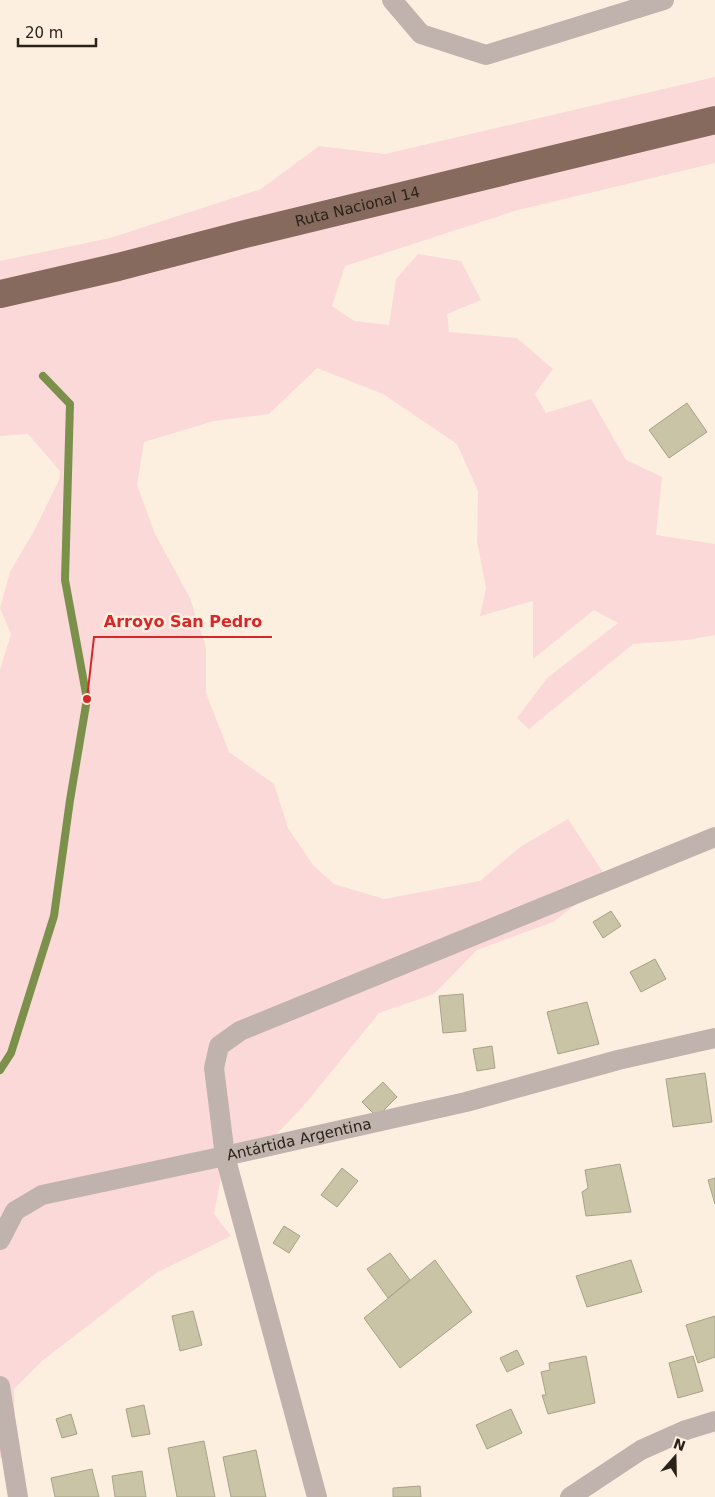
<svg xmlns="http://www.w3.org/2000/svg" width="715" height="1497" font-family="'DejaVu Sans',sans-serif">
  <rect width="100%" height="100%" fill="#fdefe0"/>
  <polygon fill="#fad9d8" points="715,77 715,163 518,210 345,266 332,306 354,321 389,325 396,279 418,254 461,261 481,300 447,314 449,332 517,338 553,369 535,394 546,413 591,399 626,460 662,477 656,535 715,544 715,635 687,640 633,644 529,729 517,718 547,678 618,623 594,610 533,659 533,601 480,616 486,588 477,541 478,491 457,444 383,394 317,368 269,414 214,421 144,442 137,485 155,534 190,598 206,647 206,693 229,752 274,784 288,828 313,865 334,884 384,899 480,881 520,847 568,819 608,880 553,922 477,950 434,994 379,1013 306,1103 273,1138 225,1156 214,1214 231,1236 156,1273 42,1361 14,1389 15,1427 0,1459 0,670 11,634 0,608 10,572 34,531 59,480 60,471 28,434 0,436 0,261 110,238 261,189 319,146 385,154"/>
  <g fill="none" stroke-linecap="round" stroke-linejoin="round">
    <polyline stroke="#7b904b" stroke-width="8" points="0,1070 11,1053 54,916 70,800 87,699 65,580 70,404 43,376"/>
  </g>
  <g fill="#cac4a6" stroke="#a8a285">
    <polygon points="687,403 707,432 669,458 649,430"/>
    <polygon points="611,911 621,926 603,938 593,922"/>
    <polygon points="655,959 666,979 641,992 630,972"/>
    <polygon points="463,994 466,1031 443,1033 439,996"/>
    <polygon points="587,1002 599,1044 558,1054 547,1012"/>
    <polygon points="492,1046 495,1068 477,1071 473,1049"/>
    <polygon points="705,1073 712,1122 673,1127 666,1079"/>
    <polygon points="383,1082 397,1097 377,1117 362,1102"/>
    <polygon points="620,1164 631,1212 586,1216 582,1192 588,1188 585,1170"/>
    <polygon points="342,1168 358,1181 337,1207 321,1195"/>
    <polygon points="715,1178 715,1204 708,1180"/>
    <polygon points="284,1226 300,1236 289,1253 273,1243"/>
    <polygon points="390,1253 410,1280 388,1298 367,1269"/>
    <polygon points="435,1260 472,1312 400,1368 364,1318"/>
    <polygon points="631,1260 642,1292 587,1307 576,1276"/>
    <polygon points="193,1311 202,1345 180,1351 172,1316"/>
    <polygon points="715,1316 715,1357 698,1363 686,1325"/>
    <polygon points="517,1350 524,1364 507,1372 500,1358"/>
    <polygon points="586,1356 595,1403 548,1414 542,1395 546,1395 541,1372 550,1370 549,1363"/>
    <polygon points="693,1356 703,1391 678,1398 669,1363"/>
    <polygon points="144,1405 150,1434 132,1437 126,1409"/>
    <polygon points="511,1409 522,1433 487,1449 476,1425"/>
    <polygon points="71,1414 77,1434 62,1438 56,1419"/>
    <polygon points="204,1441 215,1497 177,1497 168,1448"/>
    <polygon points="256,1450 266,1497 231,1497 223,1457"/>
    <polygon points="92,1469 99,1497 55,1497 51,1478"/>
    <polygon points="142,1471 146,1497 115,1497 112,1476"/>
    <polygon points="420,1486 421,1497 393,1497 393,1488"/>
  </g>
  <g fill="none" stroke-linecap="round" stroke-linejoin="round">
    <g stroke="#c0b2ac" stroke-width="20">
      <polyline points="392,0 421,34 486,55 664,0"/>
      <polyline points="0,1240 15,1211 42,1195 225,1156 214,1068 219,1046 240,1031 715,837"/>
      <polyline points="0,1386 18,1497"/>
      <path id="s1" d="M 317,1497 L 225,1156 L 466,1102 L 618,1060 L 715,1038"/>
      <polyline points="570,1497 641,1450 686,1430 715,1421"/>
    </g>
    <path stroke="#866a5d" stroke-width="28" id="s2" d="M 0,294 L 118,267 L 245,234 L 715,120"/>
  </g>
  <g text-anchor="middle" dominant-baseline="central" stroke-width="5" stroke-linejoin="round" paint-order="stroke">
    <g font-size="15" fill="#2b231a" stroke="#fdefe0">
      <text stroke="none"><textPath href="#s2" startOffset="368">Ruta Nacional 14</textPath></text>
      <text stroke="none"><textPath href="#s1" startOffset="429">Antártida Argentina</textPath></text>
    </g>
  </g>
  <path fill="none" stroke="#d62828" stroke-width="2" d="M87 699L94 637H272"/>
  <circle fill="#d62828" stroke="#fdefe0" stroke-width="2" cx="87" cy="699" r="5"/>
  <g font-size="16" text-anchor="middle" font-weight="bold" fill="#d62828" stroke="#fdefe0" stroke-width="5" stroke-linejoin="round" paint-order="stroke">
    <text x="183" y="627">Arroyo San Pedro</text>
  </g>
  <g transform="translate(675 1457) rotate(20)" stroke="#fdefe0" stroke-width="4" paint-order="stroke">
  <path d="M0-4L9 19L0 12L-9 19Z" fill="#2b231a"/>
  <text y="-8" font-size="14" font-weight="bold" text-anchor="middle" fill="#2b231a">N</text>
  </g>
  <path d="M18 38v8h78v-8" fill="none" stroke="#2b231a" stroke-width="2.5"/>
  <text x="25" y="38" font-size="15" fill="#2b231a" stroke="#fdefe0" stroke-width="4" paint-order="stroke">20 m</text>
</svg>
